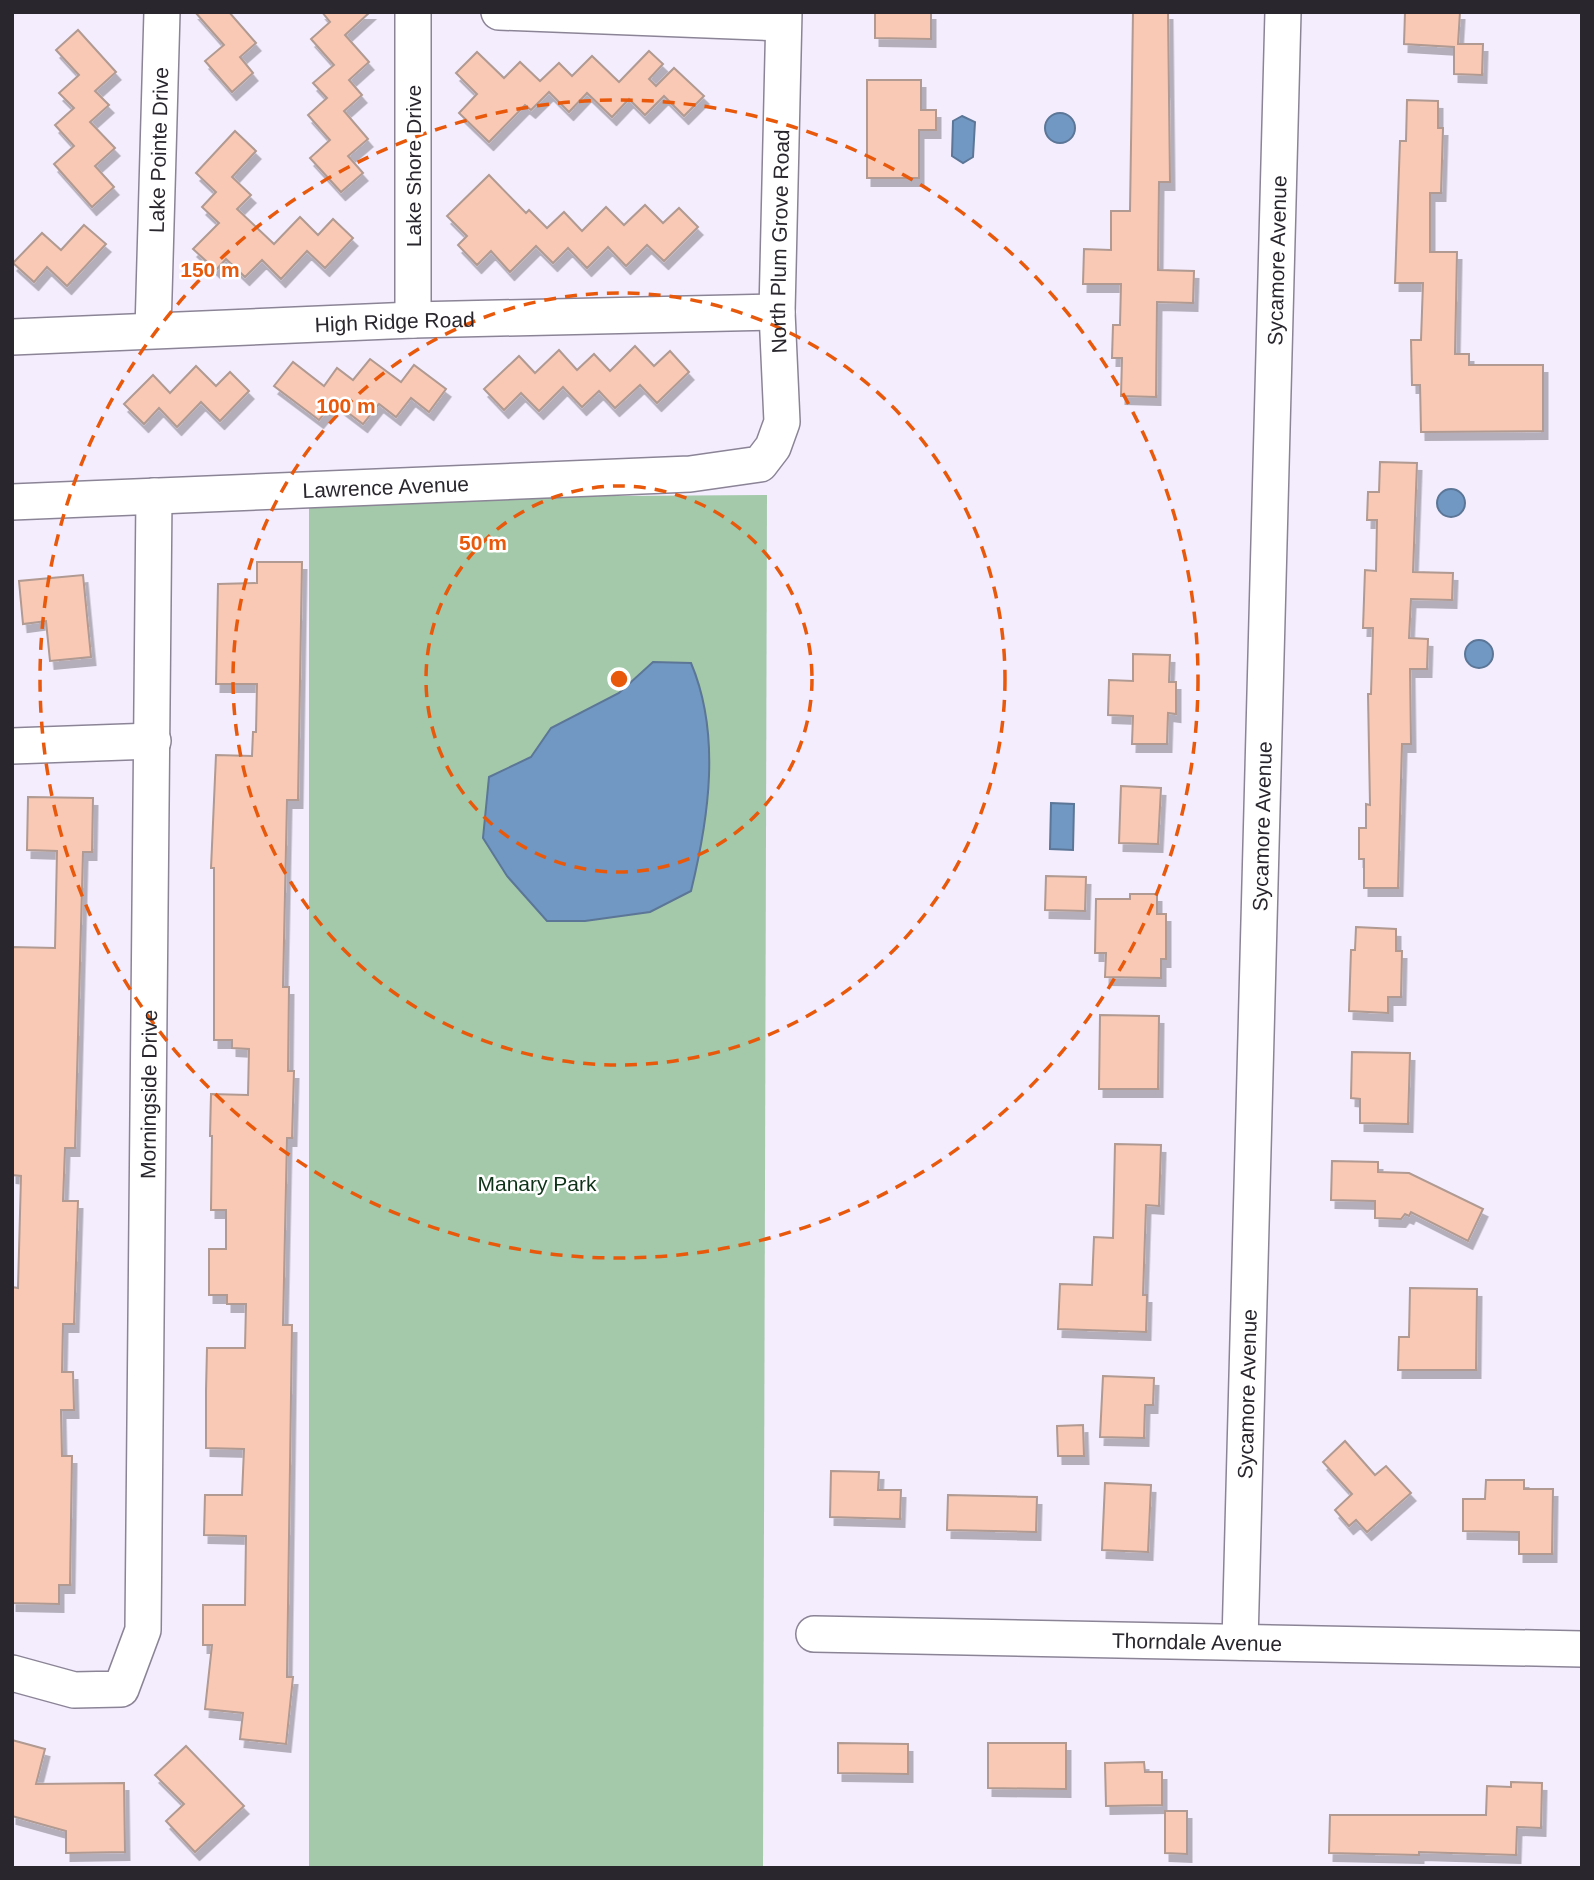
<svg xmlns="http://www.w3.org/2000/svg" width="1594" height="1880" font-family="Helvetica,sans-serif">
  <defs>
    <filter id="shadow"><feDropShadow dx="4.5" dy="8" stdDeviation="0" flood-color="#0004"/></filter>
  </defs>
  <rect width="100%" height="100%" fill="#f4edfe"/>
  <polygon fill="#a4c9aa" points="767,495 763,1868 309,1868 309,498"/>
  <g fill="#7198c3" stroke="#5b7696" stroke-width="2">
    <circle cx="1060" cy="128" r="15"/>
    <polygon points="962,116 975,122 973,157 963,163 952,156 953,121"/>
    <circle cx="1451" cy="503" r="14"/>
    <circle cx="1479" cy="654" r="14"/>
    <path d="M 653,662 L 691,663 C 721,734 709,817 691,891 L 650,912 L 585,921 L 547,921 L 507,876 L 483,838 L 489,777 L 531,757 L 551,728 L 619,693 Z"/>
    <polygon points="1051,803 1074,804 1073,850 1050,849"/>
  </g>
  <g fill="#f9c9b5" stroke="#b09a91" stroke-width="2" filter="url(#shadow)">
    <polygon points="195,12 229,12 256,43 240,57 253,73 232,92 205,61 224,45"/>
    <polygon points="322,12 370,12 345,35 369,62 349,80 362,95 344,111 368,139 348,156 363,173 341,192 310,158 330,140 308,115 327,98 313,83 334,65 311,39 330,22"/>
    <polygon points="875,12 931,12 931,39 875,38"/>
    <polygon points="1133,12 1168,12 1170,182 1159,182 1158,270 1194,271 1193,303 1157,302 1156,397 1121,396 1122,358 1112,358 1113,325 1120,325 1121,284 1083,284 1084,249 1111,250 1111,211 1130,211"/>
    <polygon points="1405,12 1460,12 1458,44 1483,44 1482,75 1454,74 1454,47 1404,44"/>
    <polygon points="78,30 116,72 95,91 109,105 90,122 115,148 95,166 114,187 92,207 54,164 74,146 55,125 74,108 59,93 79,75 56,50"/>
    <polygon points="649,51 663,64 649,79 656,86 674,68 704,96 684,116 664,96 645,115 629,99 612,117 587,93 569,112 549,92 531,110 525,105 489,142 459,113 477,94 456,73 477,52 504,78 520,62 540,81 559,63 572,76 592,56 619,82"/>
    <polygon points="867,80 921,80 921,110 936,110 936,130 919,130 919,178 867,178"/>
    <polygon points="1407,100 1438,101 1438,128 1443,128 1441,193 1430,193 1430,252 1457,252 1455,354 1469,354 1469,365 1543,365 1543,431 1421,432 1420,385 1412,385 1411,340 1421,340 1423,283 1395,283 1400,141 1406,141"/>
    <polygon points="235,131 256,151 232,177 251,195 237,209 274,244 300,217 318,235 333,219 353,238 325,268 307,251 281,279 262,260 245,277 226,259 216,270 193,249 219,223 202,207 216,192 196,173"/>
    <polygon points="489,175 526,213 529,210 547,228 564,212 582,231 606,207 624,225 645,205 663,223 679,208 698,227 664,261 647,245 626,266 608,247 587,268 568,248 553,263 536,246 510,272 491,251 477,265 458,245 467,236 447,216"/>
    <polygon points="84,225 106,244 67,286 47,267 34,282 13,263 42,233 61,250"/>
    <polygon points="635,346 654,366 670,351 689,372 657,403 640,385 615,408 599,391 582,407 563,387 539,411 521,393 504,410 484,389 519,356 535,373 559,350 577,370 594,354 610,371"/>
    <polygon points="370,359 401,382 414,365 446,389 429,412 411,398 396,417 379,404 363,424 334,402 319,420 274,386 293,362 324,386 337,368 353,380"/>
    <polygon points="196,366 216,386 230,372 249,391 220,421 201,402 177,427 159,408 144,424 124,404 153,375 170,393"/>
    <polygon points="1380,462 1417,463 1413,572 1453,573 1452,600 1411,599 1409,638 1428,639 1427,669 1410,669 1411,744 1402,744 1398,888 1364,888 1364,859 1359,859 1359,828 1366,828 1366,804 1370,805 1368,694 1371,694 1373,628 1363,628 1365,570 1376,571 1377,520 1367,520 1368,492 1379,492"/>
    <polygon points="257,562 302,562 298,800 287,800 283,987 289,987 288,1071 294,1071 292,1138 287,1138 283,1325 292,1325 287,1677 293,1677 286,1744 240,1739 243,1713 205,1709 212,1645 203,1645 203,1605 245,1605 246,1536 204,1535 205,1495 242,1495 244,1449 206,1448 206,1391 207,1348 245,1348 246,1304 227,1304 227,1295 209,1295 209,1249 226,1249 226,1210 211,1210 212,1136 210,1136 211,1094 248,1095 249,1049 232,1048 232,1040 214,1040 214,868 211,868 216,755 252,756 253,732 256,732 257,684 216,684 218,584 257,583"/>
    <polygon points="83,575 91,657 50,661 46,621 23,624 19,581"/>
    <polygon points="1133,654 1170,655 1169,682 1176,682 1176,714 1168,713 1167,744 1132,744 1133,716 1108,715 1109,680 1133,681"/>
    <polygon points="1121,786 1161,788 1158,844 1119,843"/>
    <polygon points="28,797 93,798 92,852 83,852 75,1148 65,1148 63,1201 78,1201 74,1324 63,1324 62,1372 73,1372 74,1410 61,1410 62,1456 72,1456 70,1585 59,1585 59,1604 12,1603 12,1287 18,1288 21,1176 12,1175 12,947 55,948 57,851 27,850"/>
    <polygon points="1046,876 1086,877 1085,911 1045,910"/>
    <polygon points="1130,894 1157,894 1157,914 1166,914 1166,959 1161,959 1161,978 1105,977 1106,953 1095,953 1096,899 1130,899"/>
    <polygon points="1356,927 1396,929 1396,951 1402,951 1401,997 1388,997 1388,1013 1349,1011 1351,950 1355,950"/>
    <polygon points="1100,1015 1159,1016 1158,1089 1099,1089"/>
    <polygon points="1352,1052 1410,1053 1408,1124 1360,1123 1360,1099 1351,1098"/>
    <polygon points="1115,1144 1161,1145 1159,1206 1146,1205 1143,1295 1147,1295 1146,1332 1058,1329 1060,1284 1092,1285 1094,1237 1113,1238"/>
    <polygon points="1332,1161 1378,1162 1378,1172 1409,1173 1483,1209 1468,1241 1411,1212 1409,1216 1405,1214 1401,1219 1375,1218 1375,1201 1331,1200"/>
    <polygon points="1410,1288 1477,1289 1476,1370 1398,1370 1399,1337 1409,1337"/>
    <polygon points="1103,1376 1154,1378 1153,1405 1145,1405 1144,1438 1100,1437"/>
    <polygon points="1083,1425 1084,1456 1058,1456 1057,1426"/>
    <polygon points="1345,1441 1375,1475 1386,1466 1411,1493 1367,1532 1356,1520 1349,1526 1335,1510 1352,1494 1323,1462"/>
    <polygon points="831,1471 879,1472 878,1490 901,1490 900,1519 830,1517"/>
    <polygon points="1486,1480 1524,1480 1524,1489 1553,1489 1552,1554 1519,1554 1519,1532 1463,1531 1463,1499 1485,1499"/>
    <polygon points="1105,1483 1151,1485 1148,1552 1102,1550"/>
    <polygon points="948,1495 1037,1497 1036,1532 947,1530"/>
    <polygon points="12,1740 45,1749 36,1784 124,1783 125,1852 66,1853 66,1831 12,1816"/>
    <polygon points="838,1743 908,1744 908,1774 838,1773"/>
    <polygon points="988,1743 1066,1743 1066,1789 988,1788"/>
    <polygon points="186,1746 244,1806 195,1852 166,1821 184,1804 155,1775"/>
    <polygon points="1144,1762 1145,1772 1162,1772 1162,1805 1106,1806 1105,1763"/>
    <polygon points="1511,1782 1542,1783 1541,1828 1517,1827 1516,1855 1419,1852 1419,1855 1329,1853 1330,1815 1486,1815 1487,1786 1511,1787"/>
    <polygon points="1165,1811 1187,1811 1187,1854 1165,1853"/>
  </g>
  <g fill="none" stroke-linecap="round" stroke-linejoin="round">
    <g stroke="#8b8496" stroke-width="38">
      <g id="minor">
        <polyline points="413,12 413,320"/>
        <polyline points="499,12 783,23"/>
        <path id="s1" d="M 153,330 L 162,12"/>
        <path id="s2" d="M 12,337 L 413,320 L 777,312"/>
        <path id="s3" d="M 12,502 L 690,474 L 760,464 L 773,447 L 782,422 L 777,312 L 784,12"/>
        <polyline points="12,746 153,741"/>
        <path id="s4" d="M 814,1634 L 1582,1649"/>
        <path id="s5" d="M 1240,1642 L 1283,12"/>
        <path id="s6" d="M 12,1673 L 74,1690 L 121,1689 L 143,1630 L 154,496"/>
      </g>
    </g>
    <use href="#minor" stroke="#fff" stroke-width="35"/>
  </g>
  <g fill="none" stroke="#e8590c" stroke-width="3.5" stroke-dasharray="12 9">
    <circle cx="619" cy="679" r="193"/>
    <circle cx="619" cy="679" r="386"/>
    <circle cx="619" cy="679" r="579"/>
  </g>
  <g text-anchor="middle" dominant-baseline="central" stroke-width="5" stroke-linejoin="round" paint-order="stroke">
    <g font-size="21" fill="#29262d" stroke="#fff">
      <text stroke="none"><textPath href="#s1" startOffset="180">Lake Pointe Drive</textPath></text>
      <text transform="translate(413 166) rotate(-90)">Lake Shore Drive</text>
      <text stroke="none"><textPath href="#s3" startOffset="978">North Plum Grove Road</textPath></text>
      <text stroke="none"><textPath href="#s5" startOffset="1382">Sycamore Avenue</textPath></text>
      <text stroke="none"><textPath href="#s2" startOffset="383">High Ridge Road</textPath></text>
      <text stroke="none"><textPath href="#s3" startOffset="374">Lawrence Avenue</textPath></text>
      <text stroke="none"><textPath href="#s5" startOffset="816">Sycamore Avenue</textPath></text>
      <text stroke="none"><textPath href="#s6" startOffset="710">Morningside Drive</textPath></text>
      <text stroke="none"><textPath href="#s5" startOffset="248">Sycamore Avenue</textPath></text>
      <text stroke="none"><textPath href="#s4" startOffset="383">Thorndale Avenue</textPath></text>
    </g>
    <g font-size="21" fill="#0d3217" stroke="#fff">
      <text x="537" y="1183">Manary Park</text>
    </g>
  </g>
  <circle cx="619" cy="679" r="10" fill="#e8590c" stroke="#fff" stroke-width="3.5"/>
  <g font-size="21" text-anchor="middle" font-weight="bold" fill="#e8590c" stroke="#fff" stroke-width="5" stroke-linejoin="round" paint-order="stroke">
    <text x="210" y="277">150 m</text>
    <text x="346" y="413">100 m</text>
    <text x="483" y="550">50 m</text>
  </g>
  <rect width="1594" height="1880" fill="none" stroke="#29262d" stroke-width="28"/>
</svg>
